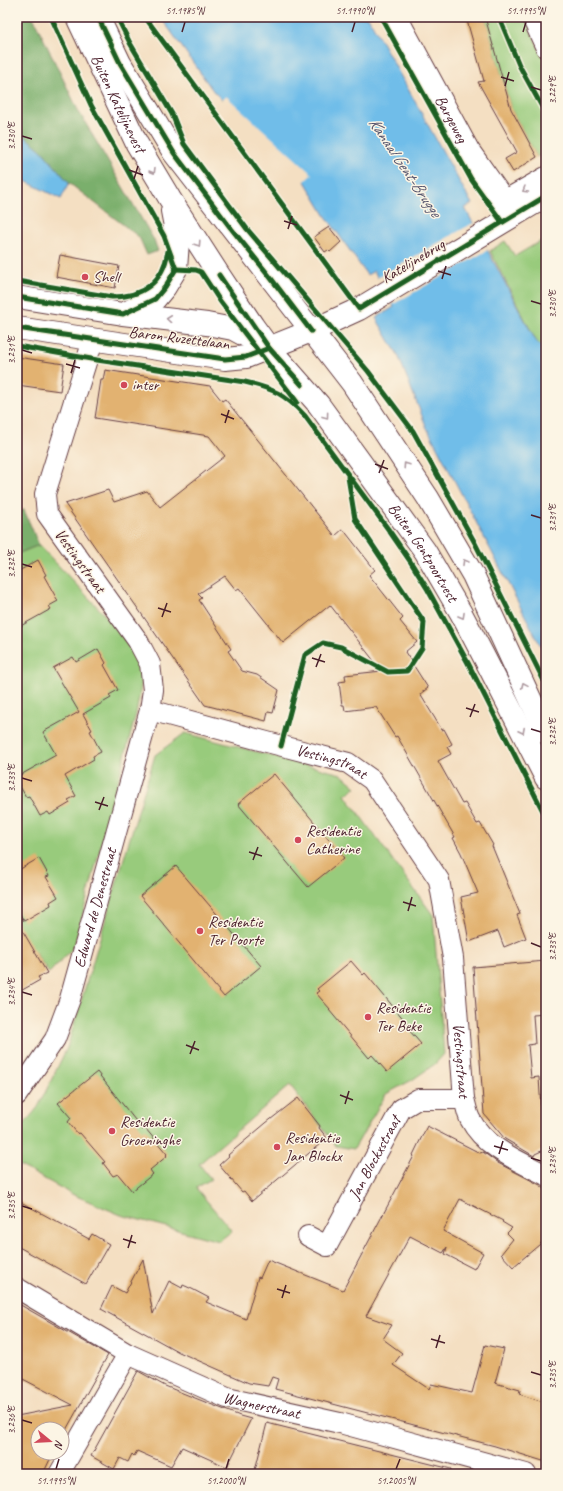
<svg xmlns="http://www.w3.org/2000/svg" width="563" height="1491" font-family="Caveat,sans-serif">
  <rect width="100%" height="100%" fill="#fcf5e5"/>
  <filter id="ink" filterUnits="userSpaceOnUse"><feTurbulence type="fractalNoise" baseFrequency=".025" numOctaves="2"/><feDisplacementMap in="SourceGraphic" scale="8" xChannelSelector="R" yChannelSelector="G"/><feConvolveMatrix kernelMatrix="1 2 1 2 8 2 1 2 1" color-interpolation-filters="sRGB"/></filter>
  <filter id="wash" filterUnits="userSpaceOnUse"><feTurbulence type="fractalNoise" baseFrequency=".012" numOctaves="4" result="noise"/><feDisplacementMap in="SourceGraphic" scale="16" xChannelSelector="R" yChannelSelector="G"/><feGaussianBlur stdDeviation="0.9" result="paint"/><feColorMatrix in="noise" values="0 0 0 0 0 0 0 0 0 0 0 0 0 0 0 0 0 1.4 0 .05"/><feComposite in="paint" operator="in"/></filter>
  <g filter="url(#wash)">
    <rect width="100%" height="100%" fill="#f4dfc2"/>
    <g fill="#98cb7c" stroke="#717554">
      <polygon points="485,17 527,17 529,26 546,62 546,152 537,157 511,109"/>
      <polygon points="546,238 546,351 536,341 490,251 505,241 515,256"/>
      <polygon points="39,545 118,629 144,670 136,714 74,947 49,973 22,933 17,936 17,554"/>
      <polygon points="185,733 341,774 356,787 345,795 433,915 444,1054 435,1064 412,1080 386,1094 354,1149 336,1146 290,1085 199,1164 211,1179 196,1188 232,1231 219,1241 121,1215 74,1195 17,1164 17,1133 38,1107 67,1048 155,755"/>
    </g>
    <g fill="#7aaf6c" stroke="#62674c">
      <polygon points="17,17 33,17 79,112 154,240 158,251 147,255 139,237 69,183 41,150 17,130"/>
      <polygon points="24,510 39,545 17,554 17,511"/>
    </g>
    <g fill="#6fbde9" stroke="#5c6e8a">
      <polygon points="159,17 368,17 472,204 465,208 473,223 536,341 546,351 546,656 426,426 398,355 376,318 394,307 374,271 367,275 325,215 303,178 214,92 167,26"/>
      <polygon points="17,130 41,150 69,183 61,199 17,177"/>
    </g>
    <g fill="#f4dfc2">
      <polygon points="226,96 312,174 304,182 220,101"/>
      <polygon points="473,223 488,250 392,305 377,278"/>
    </g>
    <g id="blocks">
      <g fill="#e2b271">
        <polygon points="466,17 485,17 511,109 537,157 513,172 505,159 517,152 478,82 484,81"/>
        <polygon points="329,227 341,242 330,252 328,250 325,252 314,237"/>
        <polygon points="60,255 119,266 115,288 56,277"/>
        <polygon points="17,357 64,364 60,391 17,385"/>
        <polygon points="105,370 210,386 222,401 225,399 335,536 343,529 375,570 369,575 403,618 400,621 417,642 405,652 428,688 420,694 442,730 444,729 452,744 447,747 451,754 438,761 462,804 465,803 477,824 480,823 493,845 492,846 520,914 517,915 526,938 504,947 498,931 469,942 461,897 478,893 461,853 453,838 455,837 397,736 395,737 376,707 345,711 344,705 342,705 339,682 346,681 345,675 382,671 330,605 283,643 239,588 236,590 225,576 198,594 202,598 199,600 231,649 228,651 242,671 257,675 279,690 273,713 268,712 266,721 205,705 65,504 108,490 114,502 147,491 160,507 225,456 209,436 95,418 101,380 103,380"/>
        <polygon points="38,560 46,575 44,576 58,601 49,606 51,609 17,628 17,572"/>
        <polygon points="98,649 106,663 104,665 118,690 109,695 111,698 83,714 92,730 90,731 101,752 93,756 94,759 65,776 76,796 68,800 70,803 50,815 48,812 40,816 29,796 26,797 17,781 17,777 56,755 43,732 79,712 53,668 73,657 76,662"/>
        <polygon points="274,774 344,858 308,887 238,804"/>
        <polygon points="39,858 49,876 46,877 58,897 50,902 51,905 24,921 17,909 17,871"/>
        <polygon points="176,866 261,966 224,997 140,896"/>
        <polygon points="17,921 47,973 38,977 40,980 17,993"/>
        <polygon points="351,961 363,975 365,973 411,1028 409,1030 421,1044 387,1072 372,1055 369,1058 329,1010 330,1009 316,993 319,991 317,989"/>
        <polygon points="546,961 546,1014 533,1015 535,1044 528,1045 531,1078 539,1077 542,1126 546,1124 546,1149 535,1154 534,1156 505,1139 484,1114 473,967"/>
        <polygon points="97,1072 143,1130 145,1128 167,1154 166,1155 167,1156 150,1170 153,1174 132,1191 118,1174 113,1176 103,1163 105,1162 80,1133 78,1134 68,1122 71,1118 58,1103"/>
        <polygon points="298,1098 320,1126 319,1128 327,1138 252,1201 244,1191 242,1192 219,1165 229,1156 228,1155 266,1123"/>
        <polygon points="427,1126 480,1153 483,1152 498,1163 540,1185 546,1190 546,1239 513,1267 501,1254 513,1239 507,1233 512,1228 502,1222 503,1221 460,1199 443,1231 483,1253 474,1269 445,1254 447,1247 443,1253 410,1236 366,1316 392,1325 383,1339 402,1353 393,1365 429,1389 431,1384 472,1393 485,1345 504,1349 495,1383 520,1390 519,1394 546,1403 546,1462 495,1446 275,1389 278,1379 272,1377 268,1386 249,1383 179,1352 101,1309 112,1286 125,1293 143,1259 153,1314 169,1281 182,1288 183,1285 192,1289 209,1298 206,1302 246,1319 258,1277 260,1278 268,1260 343,1290 414,1156 413,1155"/>
        <polygon points="17,1200 89,1239 92,1234 109,1244 86,1284 17,1246"/>
        <polygon points="17,1303 108,1355 62,1437 62,1429 38,1429 38,1453 53,1453 43,1474 17,1474 17,1416 73,1405 17,1376"/>
        <polygon points="138,1371 165,1386 240,1416 251,1419 227,1467 182,1447 171,1466 137,1451 134,1456 132,1454 128,1462 120,1458 114,1469 91,1456"/>
        <polygon points="267,1423 451,1469 450,1474 254,1474"/>
      </g>
    </g>
  </g>
  <g filter="url(#ink)">
    <use href="#blocks" fill-opacity="0" stroke="#643c42" stroke-width="1"/>
    <g fill="none" stroke-linecap="round" stroke-linejoin="round">
      <g stroke="#643c42" stroke-width="22">
        <g id="minor">
          <polyline points="532,17 546,48"/>
          <path id="s1" d="M 150,710 L 267,742 L 348,763 L 372,780 L 439,880 L 453,958 L 464,1099 C 466,1105 467,1113 470,1119 C 485,1148 519,1161 546,1175"/>
          <path id="s2" d="M 17,1095 L 55,1039 L 70,999 L 150,710 L 153,690 L 150,664 L 138,641 L 47,514 L 45,494 L 93,340"/>
          <path id="s3" d="M 308,1236 L 327,1246 L 401,1109 L 418,1099 L 464,1099"/>
          <path id="s4" d="M 17,1288 L 128,1354 L 227,1398 L 340,1423 L 526,1474"/>
          <polyline points="59,1474 128,1354"/>
        </g>
      </g>
      <g stroke="#643c42" stroke-width="24">
        <g id="tertiary">
          <path id="s5" d="M 396,17 L 468,150 L 514,215"/>
          <polyline points="504,202 546,178"/>
          <polyline points="311,331 359,309 546,196"/>
        </g>
      </g>
      <g stroke="#643c42" stroke-width="24">
        <g id="primary">
          <path id="s6" d="M 77,17 L 137,144 L 170,199 L 219,275 L 253,326 L 269,348 L 319,405 L 425,551 L 461,613 L 483,655 L 546,778"/>
          <polyline points="98,17 120,63 174,153 352,383 428,498 473,575 546,733"/>
          <polyline points="17,297 123,314 207,324 233,329 265,346"/>
          <polyline points="123,314 155,299 165,287 176,269 178,242 172,211"/>
          <polyline points="17,328 225,359 246,357 311,331"/>
        </g>
      </g>
      <use href="#minor" stroke="#fff" stroke-width="20"/>
      <use href="#tertiary" stroke="#fff" stroke-width="22"/>
      <use href="#primary" stroke="#fff" stroke-width="22"/>
      <g stroke="#fcf5e5" stroke-width="8">
        <g id="cycleway">
          <polyline points="98,17 120,63 174,153 230,227 267,273 311,331"/>
          <polyline points="117,17 130,43 172,114 184,144 247,229 368,371 413,431 475,543 546,685"/>
          <polyline points="145,17 359,309 546,196"/>
          <polyline points="381,17 471,179 502,222"/>
          <polyline points="499,17 519,65 546,114"/>
          <polyline points="176,269 196,270 201,272 220,301 297,402"/>
          <polyline points="219,275 269,348 302,385"/>
          <path d="M 17,281 L 112,297 C 143,297 163,282 168,251"/>
          <polyline points="17,297 123,314 155,299 165,287 176,269 164,236 91,105 51,17"/>
          <polyline points="17,328 225,359 246,357 269,348"/>
          <path d="M 17,346 L 97,360 L 245,382 C 274,389 285,394 305,416 L 388,529 L 410,561 L 428,590 L 468,663 L 546,817"/>
          <polyline points="281,746 305,655 323,643 341,647 388,672 407,671 422,648 424,622 355,519 348,477"/>
        </g>
      </g>
      <use href="#cycleway" stroke="#1b5e20" stroke-width="5"/>
    </g>
    <defs><path id="oneway-chevron" d="M-2-3.5L2.5 0L-2 3.5" fill="none" stroke-width="1.6" stroke-linecap="round" stroke-linejoin="round"/></defs>
    <g stroke="#ae9aa0">
      <use href="#oneway-chevron" transform="translate(153 171) rotate(59)"/>
      <use href="#oneway-chevron" transform="translate(525 190) rotate(150)"/>
      <use href="#oneway-chevron" transform="translate(198 244) rotate(57)"/>
      <use href="#oneway-chevron" transform="translate(169 319) rotate(-174)"/>
      <use href="#oneway-chevron" transform="translate(326 416) rotate(54)"/>
      <use href="#oneway-chevron" transform="translate(406 465) rotate(-124)"/>
      <use href="#oneway-chevron" transform="translate(465 562) rotate(-120)"/>
      <use href="#oneway-chevron" transform="translate(462 616) rotate(61)"/>
      <use href="#oneway-chevron" transform="translate(524 685) rotate(-114)"/>
      <use href="#oneway-chevron" transform="translate(522 731) rotate(63)"/>
    </g>
  </g>
  <path fill="none" stroke="#4a1f2b" stroke-width="1.5" d="M 182,32 L 185,22M 352,32 L 355,22M 523,32 L 526,22M 501,77 L 514,81M 505,86 L 509,72M 531,87 L 541,90M 22,136 L 32,139M 129,170 L 143,175M 134,179 L 138,166M 284,221 L 297,225M 288,229 L 292,216M 438,271 L 451,275M 442,279 L 446,266M 531,301 L 541,304M 22,350 L 32,353M 66,364 L 80,368M 71,373 L 75,360M 221,414 L 234,419M 225,423 L 229,410M 375,464 L 388,469M 379,473 L 384,460M 531,515 L 541,518M 22,564 L 32,567M 158,608 L 171,612M 162,617 L 167,603M 312,658 L 325,662M 316,667 L 321,654M 466,708 L 479,712M 470,717 L 475,704M 531,729 L 541,732M 22,778 L 32,781M 95,802 L 108,806M 99,810 L 104,797M 249,852 L 262,856M 253,860 L 258,847M 403,902 L 416,906M 408,911 L 412,897M 531,943 L 541,947M 22,992 L 32,995M 186,1045 L 199,1050M 190,1054 L 195,1041M 340,1095 L 353,1100M 345,1104 L 349,1091M 494,1146 L 508,1150M 499,1154 L 503,1141M 531,1158 L 541,1161M 22,1206 L 32,1209M 123,1239 L 136,1243M 128,1248 L 132,1235M 277,1289 L 290,1293M 282,1298 L 286,1285M 431,1339 L 445,1343M 436,1348 L 440,1335M 531,1372 L 541,1375M 22,1420 L 32,1423M 56,1469 L 59,1459M 226,1469 L 229,1459M 396,1469 L 400,1459"/>
  <g fill="#d1495b" stroke="#fcf5e5" stroke-width="1.5">
    <circle cx="85" cy="277" r="4"/>
    <circle cx="124" cy="385" r="4"/>
    <circle cx="298" cy="840" r="4"/>
    <circle cx="200" cy="931" r="4"/>
    <circle cx="368" cy="1017" r="4"/>
    <circle cx="112" cy="1131" r="4"/>
    <circle cx="277" cy="1147" r="4"/>
  </g>
  <g text-anchor="middle" dominant-baseline="central" stroke-width="3" stroke-linejoin="round" paint-order="stroke">
    <g font-size="16" fill="#4a1f2b" stroke="#fcf5e5">
      <text stroke="none"><textPath href="#s6" startOffset="96">Buiten Katelijnevest</textPath></text>
      <text stroke="none"><textPath href="#s5" startOffset="116">Bargeweg</textPath></text>
      <text transform="translate(413 261) rotate(-31)">Katelijnebrug</text>
      <text transform="translate(179 338) rotate(7)">Baron Ruzettelaan</text>
      <text stroke="none"><textPath href="#s6" startOffset="640">Buiten Gentpoortvest</textPath></text>
      <text transform="translate(80 561) rotate(54)">Vestingstraat</text>
      <text stroke="none"><textPath href="#s1" startOffset="189">Vestingstraat</textPath></text>
      <text stroke="none"><textPath href="#s2" startOffset="205">Edward de Denestraat</textPath></text>
      <text stroke="none"><textPath href="#s1" startOffset="537">Vestingstraat</textPath></text>
      <text stroke="none"><textPath href="#s3" startOffset="122">Jan Blockxstraat</textPath></text>
      <text stroke="none"><textPath href="#s4" startOffset="273">Wagnerstraat</textPath></text>
    </g>
    <g font-size="16" fill="#4a1f2b" stroke="#fcf5e5" text-anchor="start">
      <text x="93" y="277">Shell</text>
      <text x="132" y="385">inter</text>
      <text x="306" y="831">Residentie<tspan x="306" dy="18">Catherine</tspan></text>
      <text x="208" y="922">Residentie<tspan x="208" dy="18">Ter Poorte</tspan></text>
      <text x="376" y="1008">Residentie<tspan x="376" dy="18">Ter Beke</tspan></text>
      <text x="120" y="1122">Residentie<tspan x="120" dy="18">Groeninghe</tspan></text>
      <text x="285" y="1138">Residentie<tspan x="285" dy="18">Jan Blockx</tspan></text>
    </g>
    <g font-size="17" font-style="italic" fill="#57566e" stroke="#fcf5e5">
      <text transform="translate(405 167) rotate(56)">Kanaal Gent-Brugge</text>
    </g>
  </g>
  <rect width="563" height="1491" fill="none" stroke="#fcf5e5" stroke-width="44"/>
  <g transform="translate(50 1441) rotate(108)"><circle r="19" fill="#fcf5e5" stroke="#b59f9b"/>
  <path d="M0-3L7 15L0 10L-7 15Z" fill="#d1495b"/>
  <text y="-6" font-size="11" font-weight="bold" text-anchor="middle" fill="#4a1f2b">N</text>
  </g>
  <rect x="22" y="22" width="519" height="1447" fill="none" stroke="#4a1f2b" stroke-width="1.5"/>
  <g font-size="10" text-anchor="middle" fill="#4a1f2b">
    <text x="185" y="14">51.1985°N</text>
    <text x="355" y="14">51.1990°N</text>
    <text x="526" y="14">51.1995°N</text>
    <text transform="translate(552 90) rotate(-90)" y="4">3.229°E</text>
    <text transform="translate(11 136) rotate(-90)" y="4">3.230°E</text>
    <text transform="translate(552 304) rotate(-90)" y="4">3.230°E</text>
    <text transform="translate(11 350) rotate(-90)" y="4">3.231°E</text>
    <text transform="translate(552 518) rotate(-90)" y="4">3.231°E</text>
    <text transform="translate(11 564) rotate(-90)" y="4">3.232°E</text>
    <text transform="translate(552 732) rotate(-90)" y="4">3.232°E</text>
    <text transform="translate(11 778) rotate(-90)" y="4">3.233°E</text>
    <text transform="translate(552 947) rotate(-90)" y="4">3.233°E</text>
    <text transform="translate(11 992) rotate(-90)" y="4">3.234°E</text>
    <text transform="translate(552 1161) rotate(-90)" y="4">3.234°E</text>
    <text transform="translate(11 1206) rotate(-90)" y="4">3.235°E</text>
    <text transform="translate(552 1375) rotate(-90)" y="4">3.235°E</text>
    <text transform="translate(11 1420) rotate(-90)" y="4">3.236°E</text>
    <text x="56" y="1484">51.1995°N</text>
    <text x="226" y="1484">51.2000°N</text>
    <text x="396" y="1484">51.2005°N</text>
  </g>
</svg>
